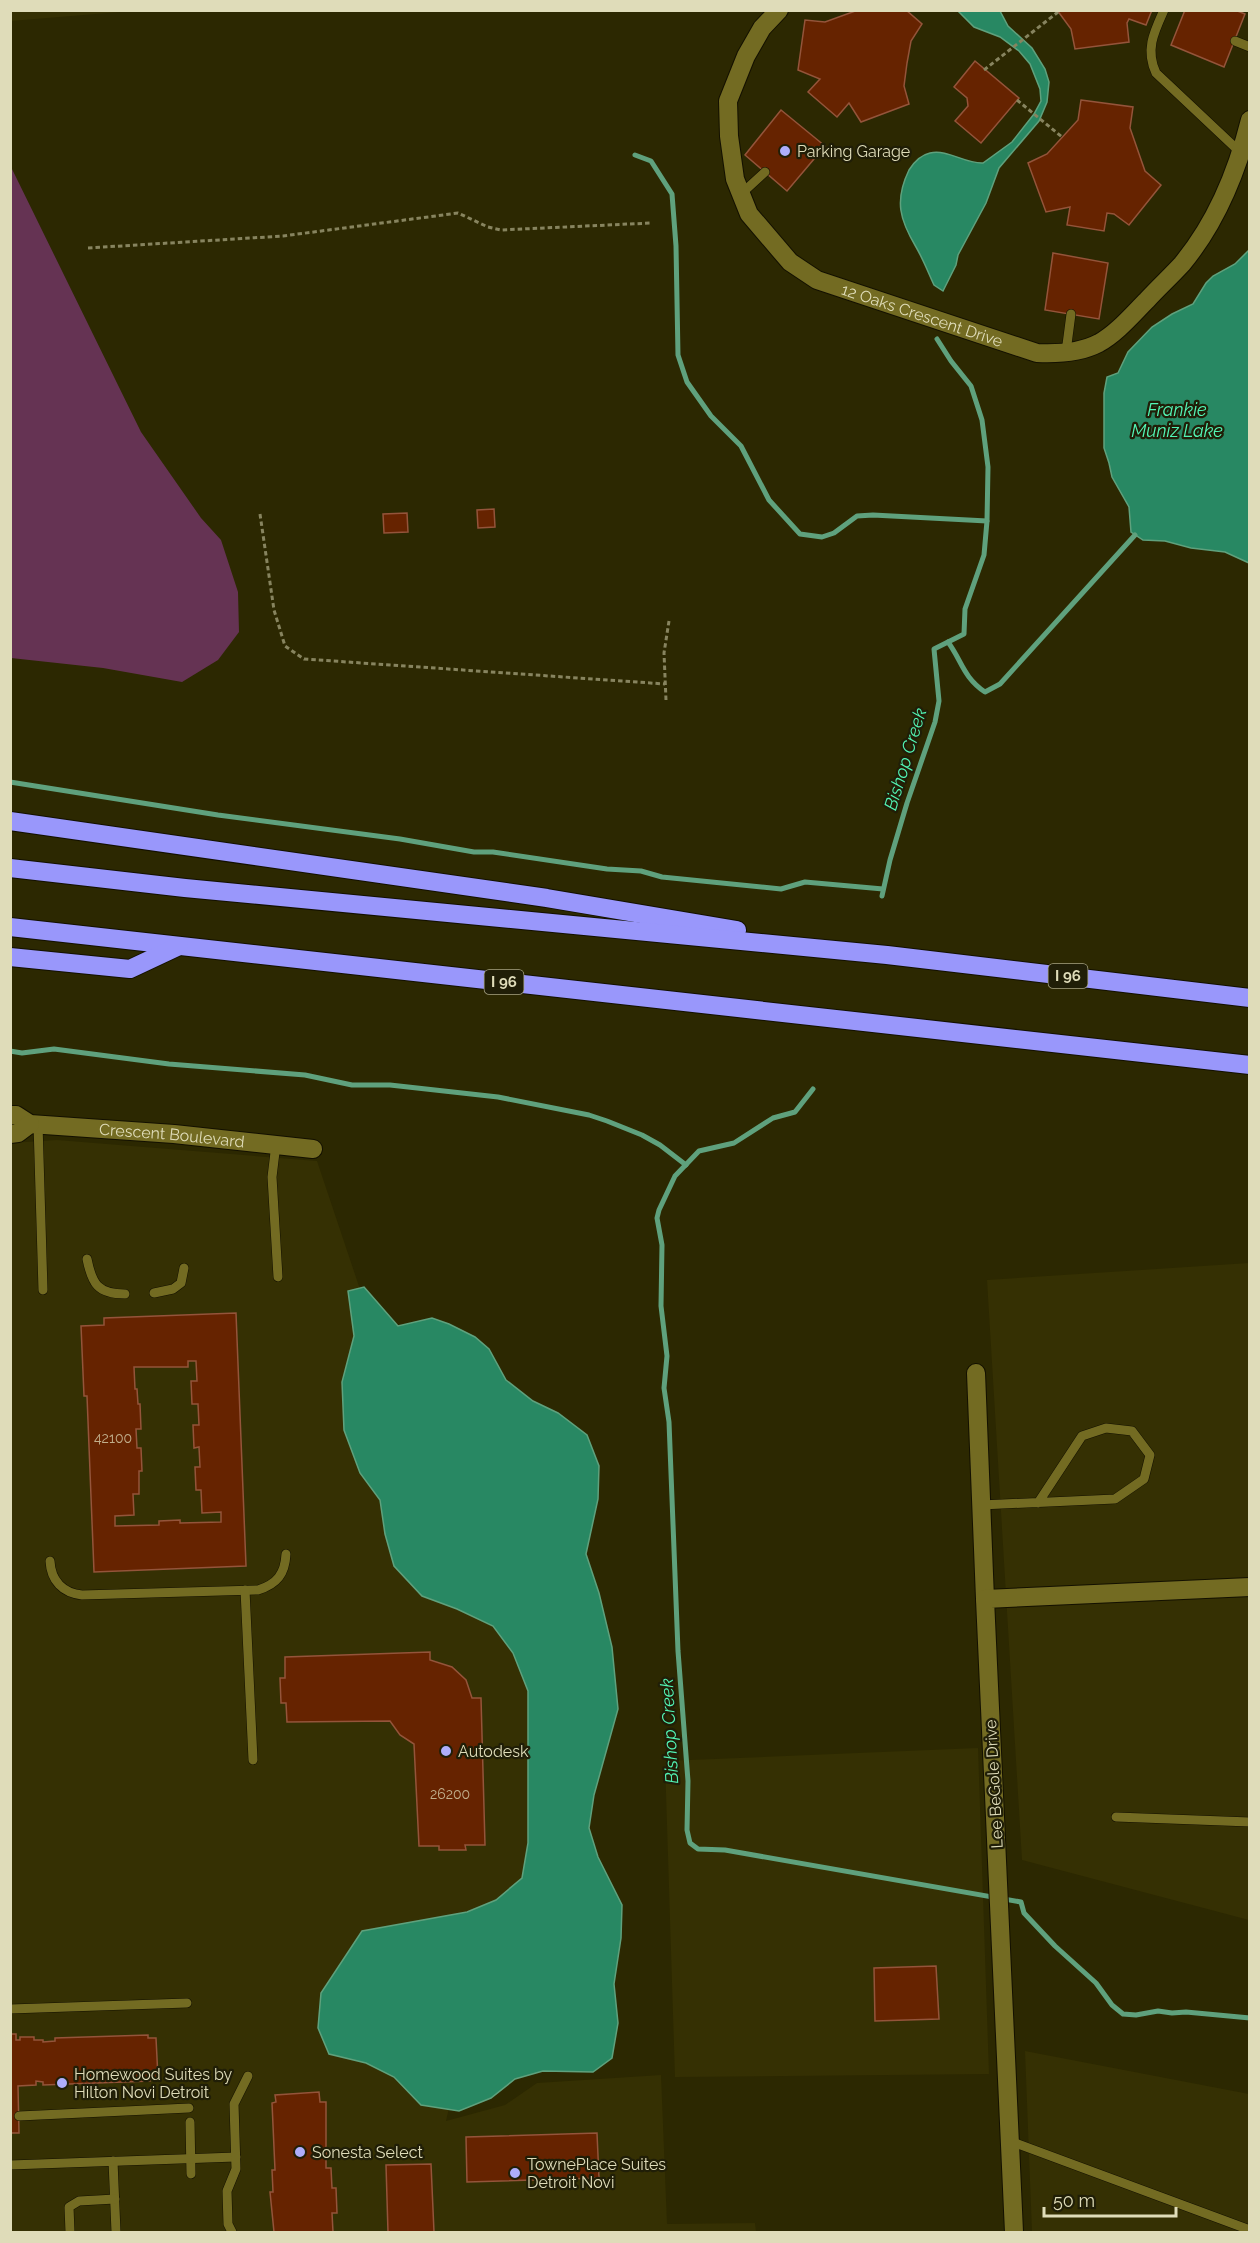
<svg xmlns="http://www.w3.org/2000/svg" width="1260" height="2243" font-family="Raleway,sans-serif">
  <rect width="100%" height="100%" fill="#2c2801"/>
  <g fill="#353003">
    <polygon points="11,10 132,10 132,11 11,21"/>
    <polygon points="57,1140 317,1161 375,1334 581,1697 558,1921 467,2030 446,2121 505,2105 537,2083 661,2075 667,2224 755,2223 756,2232 11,2232 10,1143"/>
    <polygon points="1249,1263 1249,1920 1022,1860 987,1280"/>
    <polygon points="978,1748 989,2074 675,2077 665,1761"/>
    <polygon points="1025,2051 1249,2094 1249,2232 1032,2232"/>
  </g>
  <polygon fill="#653353" points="11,167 141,432 201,518 221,540 238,592 239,632 218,660 182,682 103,668 11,658"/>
  <g fill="#288863" stroke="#5fa17d" stroke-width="1.5">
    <path d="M 958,11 L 1000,11 L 1008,26 L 1032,48 L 1045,69 L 1049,82 L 1047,102 L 1039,121 L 999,168 L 986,203 L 958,255 L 956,265 L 943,291 L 934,285 C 928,272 923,259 916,247 C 900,220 894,201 909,170 C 914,162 921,155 930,153 C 948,149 965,164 983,163 L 1012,142 L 1034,114 L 1041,101 L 1040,89 L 1030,64 L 1019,51 L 1000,37 L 974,27 Z"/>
    <polygon points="1249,250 1249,563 1225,552 1191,548 1165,541 1143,540 1131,532 1129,507 1112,477 1109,463 1104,448 1104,393 1107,377 1118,373 1128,352 1152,327 1172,314 1193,304 1206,283 1213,276 1235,264"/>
    <polygon points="364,1287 398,1326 432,1318 449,1324 475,1337 489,1349 506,1380 533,1401 558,1413 587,1435 599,1466 598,1499 586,1554 599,1593 612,1647 618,1709 594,1795 589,1828 598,1857 622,1905 621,1938 614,1984 618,2023 612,2058 593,2072 543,2071 515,2079 491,2098 459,2111 421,2105 394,2077 366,2063 329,2054 318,2028 321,1993 362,1931 467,1912 496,1900 522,1878 528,1843 528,1691 513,1653 493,1626 457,1609 422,1596 394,1566 385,1534 380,1500 360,1473 344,1430 342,1382 354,1336 348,1291"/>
  </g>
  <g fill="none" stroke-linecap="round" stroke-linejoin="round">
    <g stroke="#5fa17d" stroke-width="5">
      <polyline points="635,155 651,161 672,194 676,246 678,355 687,382 711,416 741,446 769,500 800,534 822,537 834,533 857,516 873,515 987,521"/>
      <path d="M 948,642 C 962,661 963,677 985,692 L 1000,684 L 1135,535"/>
      <polyline points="10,782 218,815 400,839 474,852 493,852 607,869 641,871 662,877 781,889 805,882 883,889"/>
      <polyline points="882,896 890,860 907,803 935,722 939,701 934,649 964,634 965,609 984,555 987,521 988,467 982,420 971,386 951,361 937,339"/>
      <polyline points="10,1051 22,1053 54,1049 169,1064 305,1075 352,1085 390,1085 498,1097 589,1115 607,1121 642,1135 660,1145 686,1165"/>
      <polyline points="813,1089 795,1112 773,1118 734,1143 699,1151 675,1176 659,1210 657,1218 662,1245 661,1306 667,1356 664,1388 669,1422 678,1651 688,1781 687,1830 690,1843 698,1849 725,1850 1021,1902 1024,1913 1055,1946 1096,1983 1112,2005 1123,2014 1136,2015 1158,2011 1172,2013 1186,2012 1250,2018"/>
    </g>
  </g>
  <g fill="#662300" stroke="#94543a" stroke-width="1.5" fill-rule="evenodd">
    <polygon points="858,10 906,10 922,24 911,41 907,63 904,86 909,104 861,122 849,103 837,117 808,92 820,79 798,70 805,20 825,22"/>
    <polygon points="1057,10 1152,10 1146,25 1129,19 1127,23 1129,42 1075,49 1071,29"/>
    <polygon points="1185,10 1235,10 1245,14 1224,67 1171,45"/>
    <polygon points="975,61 1019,98 981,143 955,121 968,106 967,98 954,87"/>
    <polygon points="1081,100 1133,107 1130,128 1145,171 1161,185 1129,225 1114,214 1107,213 1104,231 1067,225 1070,207 1046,212 1028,163 1047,154 1078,120"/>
    <polygon points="781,110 825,146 787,191 745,155"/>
    <polygon points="1053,253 1108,263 1099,319 1045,310"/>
    <polygon points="494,509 495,527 478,528 477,510"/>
    <polygon points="407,513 408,532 384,533 383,514"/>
    <path d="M 236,1313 L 246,1566 L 94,1572 L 87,1396 L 84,1396 L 81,1326 L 104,1325 L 104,1318 ZM 188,1361 L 196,1361 L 197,1381 L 191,1381 L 192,1404 L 198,1404 L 199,1425 L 193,1425 L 194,1448 L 199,1447 L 200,1467 L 195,1467 L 196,1490 L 201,1490 L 202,1513 L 221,1512 L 221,1522 L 180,1523 L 180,1520 L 159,1521 L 159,1525 L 115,1526 L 115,1516 L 134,1515 L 133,1494 L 139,1494 L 139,1471 L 142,1471 L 141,1448 L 137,1448 L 136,1429 L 141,1429 L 140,1404 L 138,1404 L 137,1389 L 135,1389 L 134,1367 L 188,1367 Z"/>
    <polygon points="430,1652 430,1660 452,1667 466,1680 472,1698 481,1698 485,1845 465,1845 466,1850 439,1850 439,1846 419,1846 414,1744 400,1735 390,1721 287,1722 286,1703 281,1703 280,1678 285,1678 285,1657"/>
    <polygon points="936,1966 939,2019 875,2021 874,1968"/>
    <polygon points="10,2034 16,2034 16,2040 20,2040 20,2037 34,2037 34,2040 43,2040 43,2042 55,2041 55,2038 148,2035 148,2038 156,2038 158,2078 150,2078 150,2081 43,2085 43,2082 36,2081 36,2085 18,2086 19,2133 10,2133"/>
    <polygon points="319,2092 320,2102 326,2102 326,2168 331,2168 332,2188 336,2188 337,2213 332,2213 333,2232 274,2232 270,2192 273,2192 272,2170 275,2170 272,2103 276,2102 275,2095"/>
    <polygon points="597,2133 599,2178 467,2182 466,2137"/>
    <polygon points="431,2164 434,2232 388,2232 386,2165"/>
  </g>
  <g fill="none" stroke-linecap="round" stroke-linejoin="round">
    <g stroke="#131000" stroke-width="10">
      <g id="lane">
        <path d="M 1164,10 C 1154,32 1145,50 1156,73 L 1241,153"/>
        <polyline points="1235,41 1250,47"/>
        <polyline points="741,194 765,172"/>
        <polyline points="1066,352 1071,314"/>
        <polyline points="38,1124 43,1290"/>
        <polyline points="276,1144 272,1177 278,1277"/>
        <path d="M 87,1259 C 92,1284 98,1294 125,1294"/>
        <polyline points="154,1293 173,1289 181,1283 184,1268"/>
        <polyline points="981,1505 1115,1499 1144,1479 1150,1455 1132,1431 1106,1428 1082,1436 1038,1503"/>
        <path d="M 50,1561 C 51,1581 63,1593 82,1595 L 258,1590 C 277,1584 285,1574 286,1554"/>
        <polyline points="245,1590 253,1760"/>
        <polyline points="1116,1817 1250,1822"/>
        <polyline points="10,2009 187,2003"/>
        <polyline points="19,2116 189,2108"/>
        <polyline points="190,2122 191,2174"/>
        <polyline points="1010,2141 1250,2230"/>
        <polyline points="113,2161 116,2232"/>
        <polyline points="10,2165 236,2157"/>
        <polyline points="70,2232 69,2207 79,2201 115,2199"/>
        <polyline points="232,2232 228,2224 227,2191 236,2169 234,2104 248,2076"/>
      </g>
    </g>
    <g stroke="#131000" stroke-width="20">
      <g id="street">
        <path id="s1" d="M 779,10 L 762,28 L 746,56 L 728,101 L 729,136 L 735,179 L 749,214 L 790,262 L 817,280 L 1037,353 C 1058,354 1080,353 1099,343 C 1117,333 1132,315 1147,300 C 1158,288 1171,276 1182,264 C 1216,223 1237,172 1250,120"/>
        <path id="s2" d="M 10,1115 L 16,1115 L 30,1124 L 174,1134 L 313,1149"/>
        <polyline points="10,1134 18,1133 30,1124"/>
        <polyline points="976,1373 985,1599"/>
        <polyline points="1014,2232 985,1599 1250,1587"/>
      </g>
    </g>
    <g stroke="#131000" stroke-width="20">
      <g id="highway">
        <polyline points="10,821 547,898 737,930"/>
        <polyline points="10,868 185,888 887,955 1250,998"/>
        <polyline points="10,927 1250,1065"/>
        <polyline points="10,957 130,969 179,946"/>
      </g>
    </g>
    <g stroke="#87845f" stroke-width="3" stroke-dasharray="4.5 3" stroke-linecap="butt">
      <polyline points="984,70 1058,12"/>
      <polyline points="1017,100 1062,137"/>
      <polyline points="88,248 283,236 458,213 488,227 501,230 651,223"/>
      <polyline points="260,514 274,610 285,646 304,659 665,684"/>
      <polyline points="666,700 664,653 669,621"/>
    </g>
    <use href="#lane" stroke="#736b22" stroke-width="9"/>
    <use href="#street" stroke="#736b22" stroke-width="18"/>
    <use href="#highway" stroke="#9997fb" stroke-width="18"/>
  </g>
  <g fill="#aeaefb" stroke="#201e07" stroke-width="2">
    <circle cx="785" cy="151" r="6"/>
    <circle cx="446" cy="1751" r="6"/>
    <circle cx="62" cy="2083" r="6"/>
    <circle cx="300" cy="2152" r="6"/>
    <circle cx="515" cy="2173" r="6"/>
  </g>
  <g text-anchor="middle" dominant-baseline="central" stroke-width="4.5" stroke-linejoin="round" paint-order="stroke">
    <g font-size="14" fill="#c1ae8b">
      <text x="113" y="1438">42100</text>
      <text x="450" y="1794">26200</text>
    </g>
    <g fill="#201e07" stroke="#a6a384" stroke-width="1.5">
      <rect x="1048.5" y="964" width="39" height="24" rx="4.5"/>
      <rect x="484.5" y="970" width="39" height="24" rx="4.5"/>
    </g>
    <g font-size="15" font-weight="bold" fill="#dfdcb9">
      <text x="1068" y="976">I 96</text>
      <text x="504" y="982">I 96</text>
    </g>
    <g font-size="16" fill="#dfdcb9" stroke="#201e07" text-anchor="start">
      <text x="797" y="151">Parking Garage</text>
      <text x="458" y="1751">Autodesk</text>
      <text x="74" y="2074">Homewood Suites by<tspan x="74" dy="18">Hilton Novi Detroit</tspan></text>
      <text x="312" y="2152">Sonesta Select</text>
      <text x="527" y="2164">TownePlace Suites<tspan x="527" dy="18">Detroit Novi</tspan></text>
    </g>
    <g font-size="16" fill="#dfdcb9" stroke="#201e07">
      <text stroke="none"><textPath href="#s1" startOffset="428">12 Oaks Crescent Drive</textPath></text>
      <text stroke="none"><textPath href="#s2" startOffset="165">Crescent Boulevard</textPath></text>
      <text transform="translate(994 1784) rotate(-93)">Lee BeGole Drive</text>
    </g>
    <g font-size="18" font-style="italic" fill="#53f6b6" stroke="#201e07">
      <text x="1177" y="409">Frankie<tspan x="1177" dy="21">Muniz Lake</tspan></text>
      <text transform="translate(905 759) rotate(-73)">Bishop Creek</text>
      <text transform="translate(669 1731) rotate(-93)">Bishop Creek</text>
    </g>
  </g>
  <rect width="1260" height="2243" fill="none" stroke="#dfdcb9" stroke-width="24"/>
  <path d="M1044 2207v9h132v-9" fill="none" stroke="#dfdcb9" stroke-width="3"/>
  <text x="1053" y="2207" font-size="18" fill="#dfdcb9" stroke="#201e07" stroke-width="4.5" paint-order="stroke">50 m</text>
</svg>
